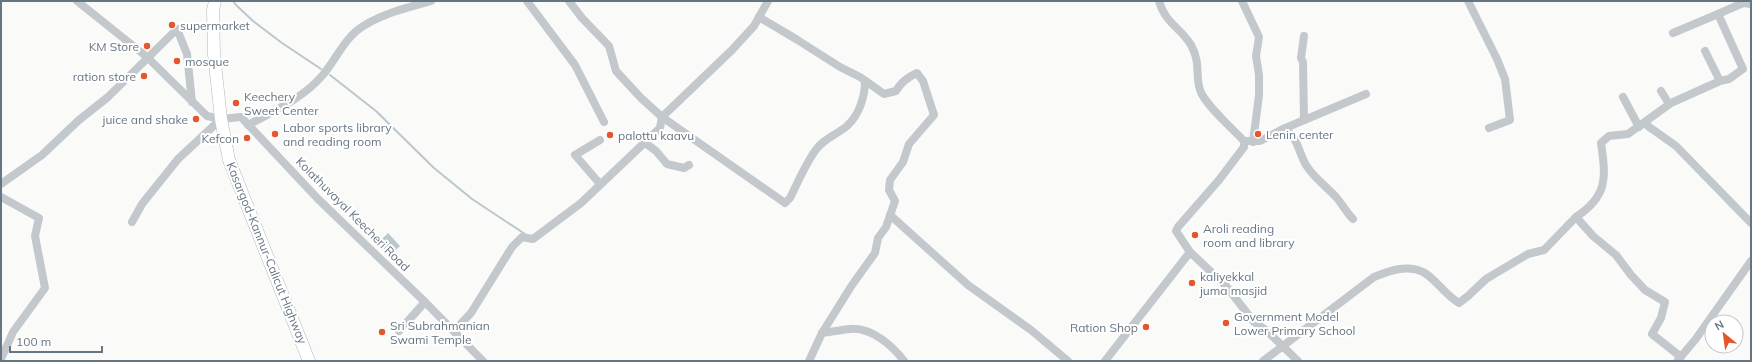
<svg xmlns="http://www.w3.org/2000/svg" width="1752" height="362" font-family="Mulish,sans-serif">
  <rect width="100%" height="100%" fill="#fafaf8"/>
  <polygon fill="#bbc7cb" points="388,233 400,246 390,256 378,243"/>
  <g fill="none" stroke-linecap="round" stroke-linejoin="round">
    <g stroke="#bbc7cb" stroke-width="2">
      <polyline points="233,1 236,5 253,21 282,43 321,69"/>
      <polyline points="330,75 376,111 434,168 472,199 525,234"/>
    </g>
    <g stroke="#b4b9bd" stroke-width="13">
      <polyline id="highway" points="215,1 213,10 214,54 221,119 229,160 309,361"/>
    </g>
    <g stroke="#c3c8cc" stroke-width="8">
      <polyline points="77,1 147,57 207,116 221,119 241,117 318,199 425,302 483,361"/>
      <polyline points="527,1 575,65 604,122"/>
      <path d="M 569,1 L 582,18 L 609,46 L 616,71 L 641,98 L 662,117 L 785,203 L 790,198 C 798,182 805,165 815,151 C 823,139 836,135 847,126 C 859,115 865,97 865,81"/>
      <polyline points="1242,1 1259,37 1256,56 1259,75 1259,95 1253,142"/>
      <polyline points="1468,1 1497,59 1505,79 1510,120 1489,128"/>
      <polyline points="1743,3 1751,4"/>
      <path d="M 759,17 L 796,39 L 840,67 L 860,77 L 884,94 L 896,91 C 901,82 908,77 917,73 L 923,81 L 934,115 L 909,144 L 903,162 L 890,180 L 889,190 L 895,201 L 886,227 L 878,238 L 875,253 L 852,285 L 822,333 L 809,361"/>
      <polyline points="1673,33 1718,14"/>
      <polyline points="1705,51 1720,81"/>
      <polyline points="1661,91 1669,104"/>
      <polyline points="1623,97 1639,127"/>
      <polyline points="1304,120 1303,62 1301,58 1304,36"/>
      <polyline points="1645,124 1676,146 1751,223"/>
      <path d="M 248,125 C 274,111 303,98 322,76 C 336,60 345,36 365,25 C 385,13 409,7 431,1"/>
      <polyline points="1283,129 1366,94"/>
      <polyline points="600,140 575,155 600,184"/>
      <path d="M 1244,141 L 1260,141 L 1283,129 C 1297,133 1299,154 1306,165 C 1313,177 1326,186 1336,197 C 1342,204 1347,213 1353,219"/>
      <polyline points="644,142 656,151 667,164 684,168 689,165"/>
      <polyline points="1,184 42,155 79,120 108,97 177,29 187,54 192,102"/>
      <polyline points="1,197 39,218 35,236 45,288 13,332 1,359"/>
      <polyline points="890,215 968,285 1031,330 1068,361"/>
      <polyline points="132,222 142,204 178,159 221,119"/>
      <polyline points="1190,252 1226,286 1254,322 1266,330 1298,361"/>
      <polyline points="399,331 425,302"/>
      <polyline points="454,331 471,313 512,247 522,237 533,239 581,203 660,128 662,117 732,50 754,26 768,1"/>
      <path d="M 822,333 C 831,332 840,330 850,329 C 871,327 892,345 904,361"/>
      <path d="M 1681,357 L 1652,334 L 1661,318 L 1665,302 L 1645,290 L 1631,275 L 1616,255 L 1593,236 L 1576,217 C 1608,196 1606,178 1601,143 L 1609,136 L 1628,134 L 1671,103 L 1720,81 L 1729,79 L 1743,69 L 1718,14 L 1743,3 L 1741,1"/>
      <polyline points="1678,360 1695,340 1751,261"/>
      <path d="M 1105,361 L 1190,252 L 1176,231 L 1178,227 L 1219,180 L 1244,147 L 1244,141 C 1233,129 1205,105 1200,90 C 1195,74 1201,63 1191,45 C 1181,28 1165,23 1159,1"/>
      <path d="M 1263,361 L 1374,277 C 1389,271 1407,264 1423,272 C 1434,277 1445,295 1459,303 L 1468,296 L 1486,279 L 1528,254 L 1544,250 L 1576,217"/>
    </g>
    <use href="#highway" stroke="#fff" stroke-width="12"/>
  </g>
  <g fill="#e4572e" stroke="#fff" stroke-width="1.5">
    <circle cx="172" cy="25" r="4"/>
    <circle cx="147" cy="46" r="4"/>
    <circle cx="177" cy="61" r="4"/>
    <circle cx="144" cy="76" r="4"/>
    <circle cx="236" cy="103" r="4"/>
    <circle cx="196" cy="119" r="4"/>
    <circle cx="275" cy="134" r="4"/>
    <circle cx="1258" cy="134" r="4"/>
    <circle cx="610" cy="135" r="4"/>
    <circle cx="247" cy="138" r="4"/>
    <circle cx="1195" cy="235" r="4"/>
    <circle cx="1192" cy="283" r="4"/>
    <circle cx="1226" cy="323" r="4"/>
    <circle cx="1146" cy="327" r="4"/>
    <circle cx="382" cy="332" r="4"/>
  </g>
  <g text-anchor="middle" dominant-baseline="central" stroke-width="4" stroke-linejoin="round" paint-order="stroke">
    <g font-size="12" fill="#657683" stroke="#fff" text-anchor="start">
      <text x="180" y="25">supermarket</text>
      <text x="139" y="46" text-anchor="end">KM Store</text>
      <text x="185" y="61">mosque</text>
      <text x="136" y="76" text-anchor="end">ration store</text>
      <text x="244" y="96">Keechery<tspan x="244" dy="14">Sweet Center</tspan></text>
      <text x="188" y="119" text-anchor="end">juice and shake</text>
      <text x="283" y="127">Labor sports library<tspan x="283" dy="14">and reading room</tspan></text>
      <text x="1266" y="134">Lenin center</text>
      <text x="618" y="135">palottu kaavu</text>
      <text x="239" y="138" text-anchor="end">Kefcon</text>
      <text x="1203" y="228">Aroli reading<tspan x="1203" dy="14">room and library</tspan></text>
      <text x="1200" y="276">kaliyekkal<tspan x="1200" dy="14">juma masjid</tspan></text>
      <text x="1234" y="316">Government Model<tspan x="1234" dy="14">Lower Primary School</tspan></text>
      <text x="390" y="325">Sri Subrahmanian<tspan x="390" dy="14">Swami Temple</tspan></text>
      <text x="1138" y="327" text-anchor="end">Ration Shop</text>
    </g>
    <g font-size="12" fill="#657683" stroke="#fff">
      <text transform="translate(353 214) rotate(45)">Kolathuvayal Keecheri Road</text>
      <text transform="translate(267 253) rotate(68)">Kasargod-Kannur-Calicut Highway</text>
    </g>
  </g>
  <rect width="1752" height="362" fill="none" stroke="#657683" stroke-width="4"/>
  <g transform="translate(1724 334) rotate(331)"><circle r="19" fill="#ffffff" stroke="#c1c8cd"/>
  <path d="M0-3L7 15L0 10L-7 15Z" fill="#e4572e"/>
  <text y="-6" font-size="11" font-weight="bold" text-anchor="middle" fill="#657683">N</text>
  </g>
  <path d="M10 346v6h92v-6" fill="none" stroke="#657683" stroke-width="2"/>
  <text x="16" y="346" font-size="12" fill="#657683" stroke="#ffffff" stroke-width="3" paint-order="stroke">100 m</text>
</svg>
